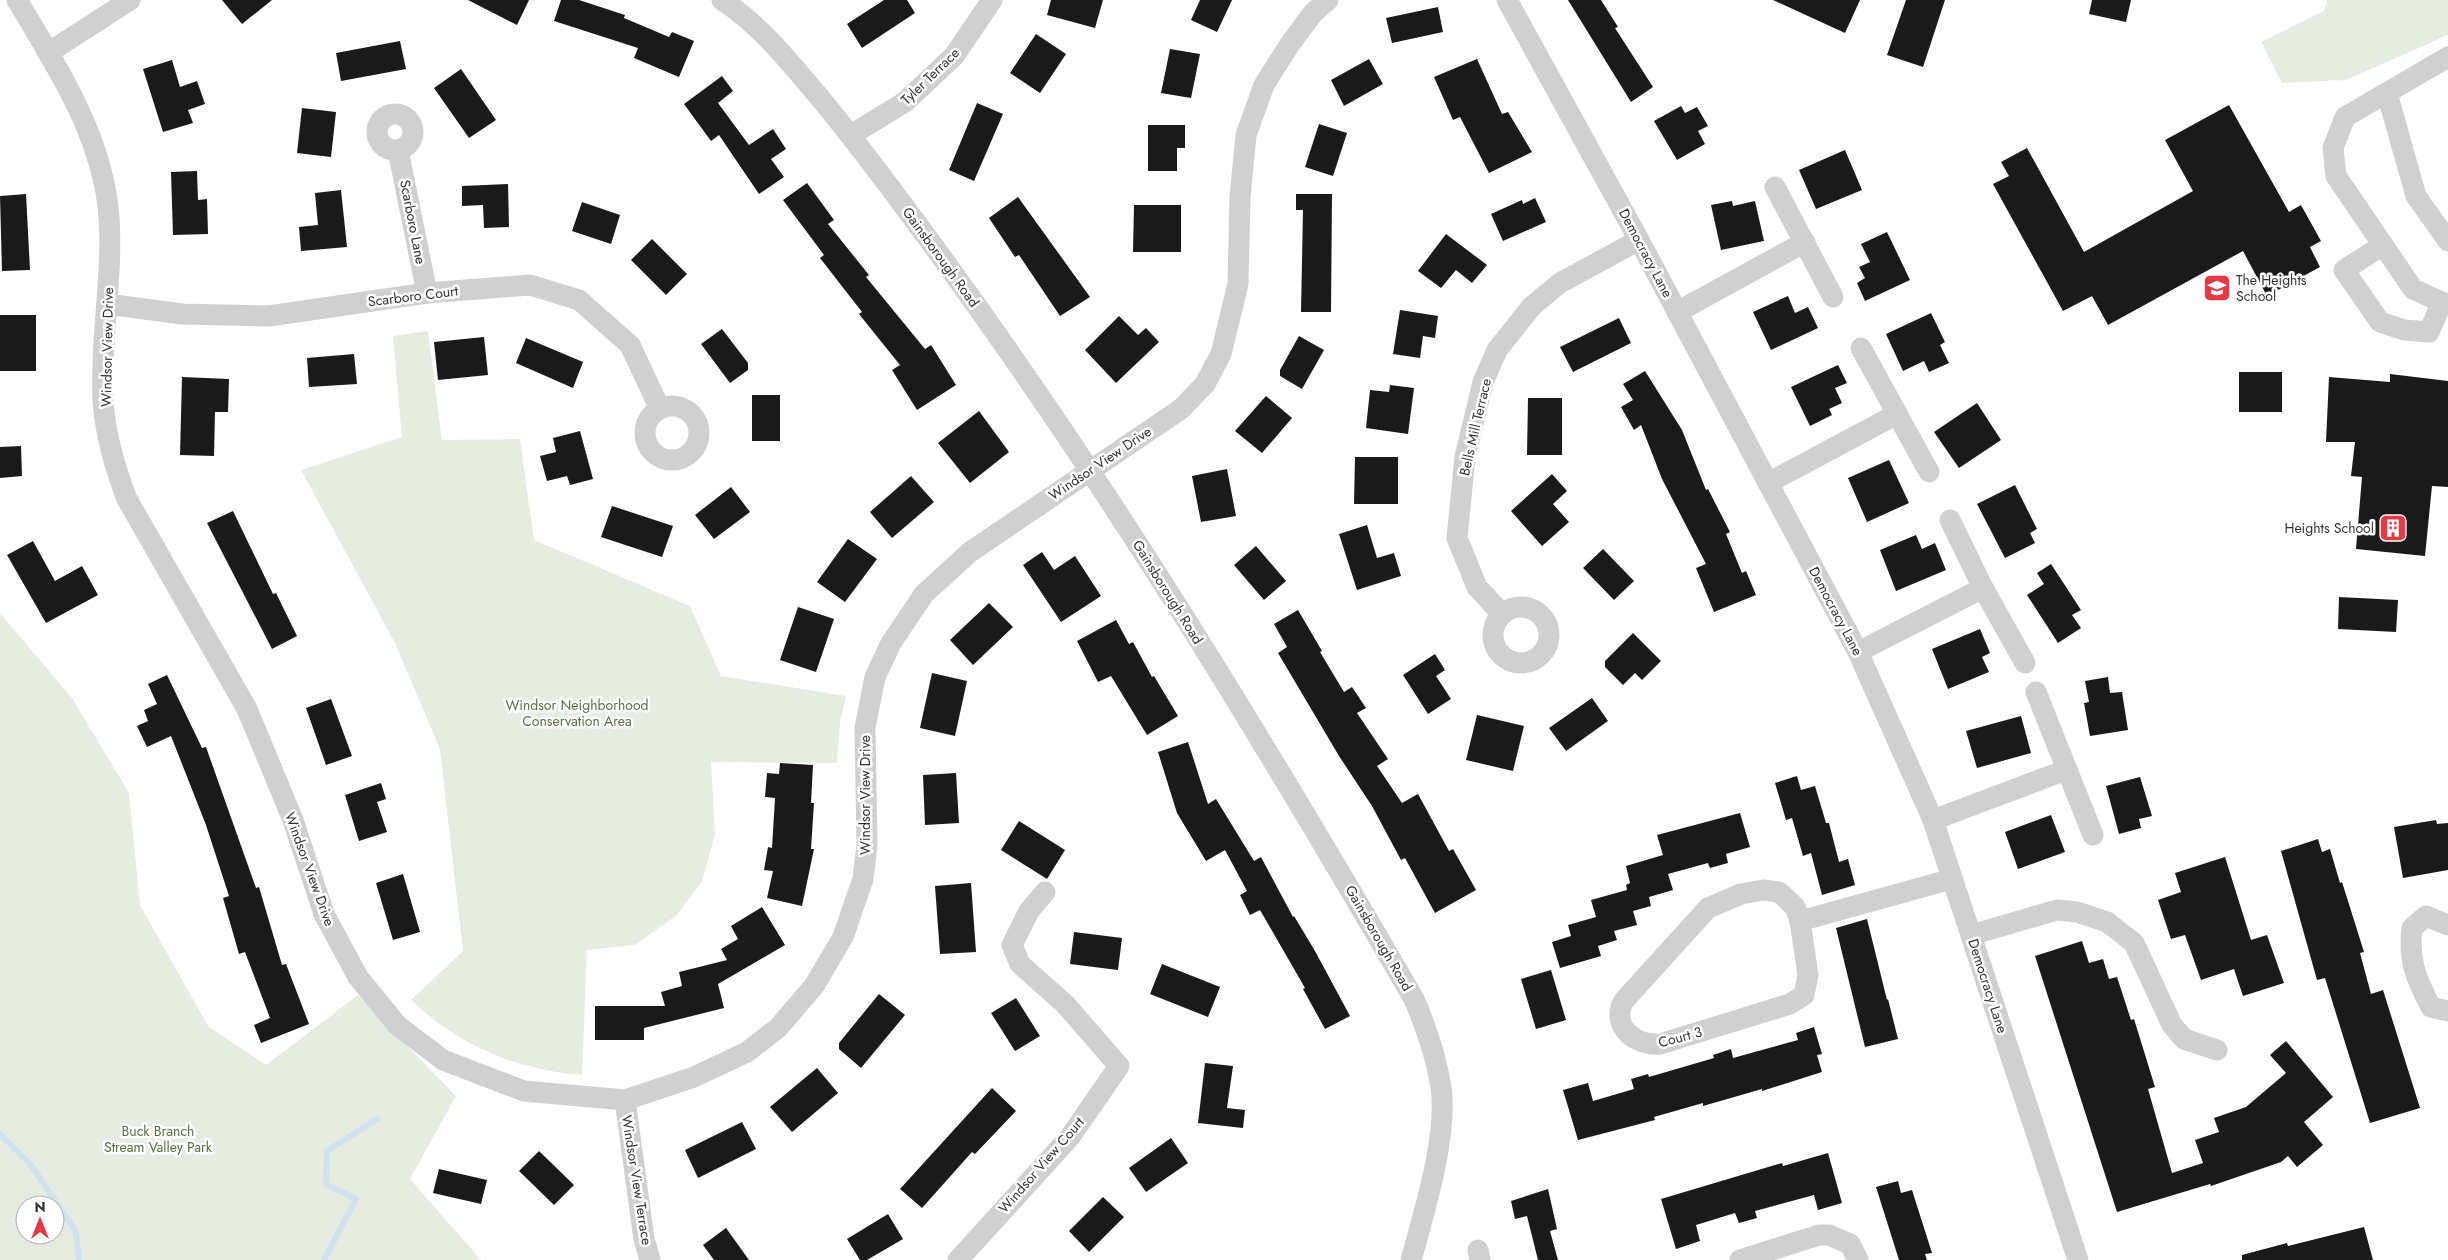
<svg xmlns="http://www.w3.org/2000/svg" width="2448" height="1260" font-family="Jost,sans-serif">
  <rect width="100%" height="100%" fill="#fff"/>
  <g fill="#e6ecdf" fill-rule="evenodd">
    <polygon points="2327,0 2448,0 2448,35 2346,80 2282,83 2261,42 2324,11"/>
    <path d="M 428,331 L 442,440 L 520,439 L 534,540 L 690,606 L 721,676 L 846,696 L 840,722 L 837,763 L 711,762 L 715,834 L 702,881 L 677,915 L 635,945 L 587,950 L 582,1075 C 516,1070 458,1045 411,1000 L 463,951 L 440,749 L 395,643 L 301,470 L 402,437 L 393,336 Z"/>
    <path d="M 0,613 L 72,698 L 129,793 L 140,905 L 208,1026 L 266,1065 L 358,995 L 456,1096 L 410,1179 L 481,1260 L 0,1260 ZM 25,1205 L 55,1205 L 55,1235 L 25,1235 Z"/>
  </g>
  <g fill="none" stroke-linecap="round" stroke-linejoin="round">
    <g stroke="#cfe2ee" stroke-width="6">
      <polyline points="0,1134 31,1165 76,1232 79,1260"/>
      <polyline points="324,1260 356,1199 326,1184 327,1151 377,1119"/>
    </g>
  </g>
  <g fill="#1a1a1a">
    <polygon points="222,0 272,0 242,24"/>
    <polygon points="468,0 529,0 517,25"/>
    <polygon points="561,0 579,0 625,15 624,18 669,37 672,32 694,41 679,77 634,58 638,48 554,21"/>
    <polygon points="884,0 907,0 915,13 862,48 847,24"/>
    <polygon points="1051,0 1103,0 1095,28 1047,15"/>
    <polygon points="1200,0 1232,0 1217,32 1191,20"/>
    <polygon points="1568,0 1601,0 1618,27 1615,28 1653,87 1631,102"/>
    <polygon points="1773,0 1860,0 1845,33"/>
    <polygon points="1906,0 1945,0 1923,67 1887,55"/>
    <polygon points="2092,0 2131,0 2126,22 2089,14"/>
    <polygon points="1438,7 1443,32 1392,43 1386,18"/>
    <polygon points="1036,34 1066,54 1040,93 1010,73"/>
    <polygon points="400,41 406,69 341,81 336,53"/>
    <polygon points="1170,49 1200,54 1191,98 1161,93"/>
    <polygon points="1369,59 1383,84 1344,106 1331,80"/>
    <polygon points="1477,59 1502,114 1508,112 1532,152 1489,173 1460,117 1453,120 1434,77"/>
    <polygon points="172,60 180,87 197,81 205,104 188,110 193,123 163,132 143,69"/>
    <polygon points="461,69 496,120 469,138 434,88"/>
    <polygon points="722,76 733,91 718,103 749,145 773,129 786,149 771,159 784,177 759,194 719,135 711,141 684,104"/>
    <polygon points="977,103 1003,114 974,181 949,170"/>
    <polygon points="2229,105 2289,212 2301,205 2321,241 2310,247 2320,267 2267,296 2243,251 2108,325 2092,296 2063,311 1993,184 2009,176 2001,162 2027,148 2084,252 2193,191 2165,140"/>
    <polygon points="1681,106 1685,113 1697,107 1708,126 1698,131 1705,144 1677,160 1654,121"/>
    <polygon points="302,108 336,112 331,157 297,153"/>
    <polygon points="1319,124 1347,133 1333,176 1305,167"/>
    <polygon points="1148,125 1185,125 1185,148 1177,148 1177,171 1148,171"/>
    <polygon points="1845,150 1862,190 1816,209 1799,170"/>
    <polygon points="197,171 198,200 207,199 208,234 173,235 171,172"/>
    <polygon points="807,183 834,220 828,224 869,275 866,277 925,349 931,345 956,385 917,410 892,370 900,365 859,314 862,312 820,258 824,255 783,200"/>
    <polygon points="508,184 509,227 484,228 483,205 462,206 462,186"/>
    <polygon points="341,190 347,247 301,251 299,227 318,225 315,193"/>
    <polygon points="26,194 30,270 2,271 0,196"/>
    <polygon points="1296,194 1332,194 1331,312 1301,312 1303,210 1296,210"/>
    <polygon points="1018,197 1090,297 1060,316 1019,255 1015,257 989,218"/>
    <polygon points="1535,198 1546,222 1503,241 1491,214 1522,200 1523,204"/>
    <polygon points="1732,201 1733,206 1755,201 1764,241 1721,250 1711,205"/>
    <polygon points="582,202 620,215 611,244 572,231"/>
    <polygon points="1134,205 1181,205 1181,252 1133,252"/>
    <polygon points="1887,232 1910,280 1865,301 1857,283 1865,278 1859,267 1870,262 1861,244"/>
    <polygon points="1446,234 1487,265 1472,283 1456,270 1441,288 1418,271"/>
    <polygon points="652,239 687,274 666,295 631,260"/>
    <polygon points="1788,296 1795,313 1808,307 1818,328 1771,350 1753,312"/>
    <polygon points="1400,310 1438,316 1435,338 1423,336 1420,358 1393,354"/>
    <polygon points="1931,313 1945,342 1940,345 1949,363 1929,372 1924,361 1903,371 1886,334"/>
    <rect x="0" y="315" width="36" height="56"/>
    <polygon points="1119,316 1138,335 1146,328 1159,342 1116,383 1085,350"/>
    <polygon points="1619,318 1631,343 1573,372 1560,347"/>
    <polygon points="722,329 748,363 748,370 730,383 701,344"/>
    <polygon points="1299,336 1324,350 1302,389 1280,376 1280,370"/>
    <polygon points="484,337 488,375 438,380 434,342"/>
    <polygon points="526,338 583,362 573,388 516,363"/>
    <polygon points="354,354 357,384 309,387 307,358"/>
    <polygon points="1838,365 1847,383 1835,388 1842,403 1829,409 1832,415 1810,426 1791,387"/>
    <polygon points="1645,371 1682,430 1706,490 1708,489 1730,532 1726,534 1742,573 1746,571 1756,595 1714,612 1696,568 1706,564 1662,479 1641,425 1634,430 1621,407 1633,400 1623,384"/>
    <rect x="2239" y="372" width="43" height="40"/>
    <polygon points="2390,374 2448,381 2448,487 2432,486 2425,556 2356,549 2362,477 2351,476 2355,442 2326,442 2329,377 2390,382"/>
    <polygon points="182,377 229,379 228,412 215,412 214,456 180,455"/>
    <polygon points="1390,385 1414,388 1408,434 1366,428 1370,390 1389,392"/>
    <rect x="752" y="395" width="28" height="46"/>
    <polygon points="1266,396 1292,418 1262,453 1235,431"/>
    <polygon points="1528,398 1562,398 1562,455 1527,455"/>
    <polygon points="1977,403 2001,440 1959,468 1934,432"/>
    <polygon points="979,411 1009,452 970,483 938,443"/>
    <polygon points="580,431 593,479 570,485 567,476 547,481 540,456 556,452 553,438"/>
    <polygon points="21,446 22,476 0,478 0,447"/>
    <polygon points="1355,457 1398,457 1398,504 1354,504"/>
    <polygon points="1889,460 1909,503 1867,522 1848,478"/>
    <polygon points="1227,469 1236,516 1201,522 1192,476"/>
    <polygon points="1552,474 1567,491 1553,504 1569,522 1542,546 1511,511"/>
    <polygon points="911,476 934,502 892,538 870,512"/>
    <polygon points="2015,485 2037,529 2030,533 2035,543 2005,558 1977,504"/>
    <polygon points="731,487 750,512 714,539 695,515"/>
    <polygon points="612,506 673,526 662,557 601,537"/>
    <polygon points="233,511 273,594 276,593 297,636 272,649 207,523"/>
    <polygon points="1367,525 1377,558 1394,553 1401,576 1357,590 1339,534"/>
    <polygon points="1916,535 1922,549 1935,543 1946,570 1896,591 1880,550"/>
    <polygon points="848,539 877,559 845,602 817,582"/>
    <polygon points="33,541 55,581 82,566 98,595 46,623 7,555"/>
    <polygon points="1256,546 1286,581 1264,600 1234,565"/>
    <polygon points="1603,549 1634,581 1614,600 1583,568"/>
    <polygon points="1042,552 1054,570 1075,556 1101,596 1061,622 1023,565"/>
    <polygon points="2051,564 2081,610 2072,615 2081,628 2058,643 2027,595 2044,584 2037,573"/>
    <polygon points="2339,597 2398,600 2396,632 2338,629"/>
    <polygon points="989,603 1013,627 973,665 950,640"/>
    <polygon points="798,607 834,619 816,672 780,660"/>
    <polygon points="1298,610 1322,651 1320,652 1344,692 1352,687 1366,708 1357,713 1388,759 1377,766 1402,803 1418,794 1449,851 1453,849 1476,890 1435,913 1405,858 1401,860 1372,806 1339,756 1278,653 1287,647 1274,624"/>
    <polygon points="1116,620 1129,644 1133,642 1152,677 1154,676 1178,716 1147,735 1111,676 1098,682 1077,641"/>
    <polygon points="1980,629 1990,653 1982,657 1989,672 1948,689 1932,649"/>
    <polygon points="1633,633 1661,661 1642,680 1635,673 1623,685 1605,667 1605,661"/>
    <polygon points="1435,654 1445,670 1436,676 1451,699 1428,714 1403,675"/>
    <polygon points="932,673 967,681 955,736 920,728"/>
    <polygon points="167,675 202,748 206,747 256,888 259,887 282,965 286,964 309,1024 261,1043 254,1025 270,1018 245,952 239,954 223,898 229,896 206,825 171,736 147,747 137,726 148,721 144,710 157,704 148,684"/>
    <polygon points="2108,677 2110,693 2122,692 2128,730 2090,736 2084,703 2089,702 2085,681"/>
    <polygon points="1592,698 1608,721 1566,751 1549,728"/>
    <polygon points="331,699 352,756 326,765 306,708"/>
    <polygon points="1477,715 1524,726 1513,771 1466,760"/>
    <polygon points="2021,716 2031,753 1977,768 1966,731"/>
    <polygon points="1188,742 1208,804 1216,799 1254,861 1261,857 1293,917 1294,916 1315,951 1350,1016 1325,1029 1303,989 1305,988 1260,910 1250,915 1240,895 1247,891 1225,850 1206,861 1177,813 1158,752"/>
    <polygon points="780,763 813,765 811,803 814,803 811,849 814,849 802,906 767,898 773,871 764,870 768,847 772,848 775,798 765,797 767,773 779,774"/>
    <polygon points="956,773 959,823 925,825 923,775"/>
    <polygon points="1797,776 1801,790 1815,786 1826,823 1829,823 1839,862 1848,859 1855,885 1822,895 1811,853 1803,856 1792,818 1786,820 1775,783"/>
    <polygon points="2140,777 2152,816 2139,819 2141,828 2119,834 2106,786"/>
    <polygon points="381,783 386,799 377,802 387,832 359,841 345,795"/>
    <polygon points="1740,813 1750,847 1726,854 1728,863 1710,868 1708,863 1668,874 1673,890 1649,897 1651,906 1633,911 1637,925 1614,931 1617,940 1598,946 1601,956 1560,968 1552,942 1571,936 1568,925 1596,917 1591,900 1627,890 1626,885 1630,883 1626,866 1663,855 1657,835"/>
    <polygon points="2051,815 2065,852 2018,869 2005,832"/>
    <polygon points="2436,820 2437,824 2448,823 2448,870 2403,878 2394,827"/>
    <polygon points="1019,821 1065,850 1047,879 1001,850"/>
    <polygon points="2318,839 2322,852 2330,849 2340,883 2342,882 2364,952 2360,953 2371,994 2383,990 2420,1108 2370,1123 2325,978 2317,980 2281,851"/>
    <polygon points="2225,857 2251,940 2267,935 2284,983 2243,996 2234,969 2201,980 2185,935 2171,939 2158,900 2181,892 2175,873"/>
    <polygon points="403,874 420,932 393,940 376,883"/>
    <polygon points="971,883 976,952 940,954 935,886"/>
    <polygon points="762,907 785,945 718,984 724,1008 644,1028 644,1040 595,1040 595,1006 665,1006 661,992 682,986 679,972 727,960 721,949 738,939 731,926"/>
    <polygon points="1867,919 1887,1000 1888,999 1898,1039 1865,1047 1836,928"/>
    <polygon points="1074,932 1122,938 1118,970 1070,964"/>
    <polygon points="2082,941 2089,963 2103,959 2109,979 2117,977 2131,1020 2134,1019 2155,1087 2148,1089 2172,1173 2203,1163 2195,1140 2219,1132 2214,1118 2246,1107 2286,1073 2270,1055 2286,1041 2333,1097 2304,1122 2323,1145 2297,1167 2288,1156 2281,1162 2211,1186 2210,1184 2117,1212 2035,956"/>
    <polygon points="1162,964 1220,987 1208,1017 1150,994"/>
    <polygon points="1551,970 1566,1020 1536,1029 1521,979"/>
    <polygon points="879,994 905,1015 861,1068 839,1049 839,1043"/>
    <polygon points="1016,998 1040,1036 1015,1051 991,1013"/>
    <polygon points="1814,1027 1822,1054 1817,1055 1822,1072 1762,1091 1762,1089 1703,1106 1703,1103 1654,1117 1655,1120 1578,1140 1563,1090 1588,1083 1593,1101 1634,1089 1631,1079 1648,1074 1649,1077 1714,1058 1713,1055 1731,1049 1733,1058 1798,1040 1796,1033"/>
    <polygon points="1205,1063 1233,1066 1227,1108 1245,1110 1243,1128 1198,1123"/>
    <polygon points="817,1068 838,1093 792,1132 770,1107"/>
    <polygon points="992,1088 1016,1111 975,1154 972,1152 922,1208 900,1189"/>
    <polygon points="742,1122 756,1149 698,1178 685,1150"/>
    <polygon points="1171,1138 1188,1163 1146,1192 1129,1168"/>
    <polygon points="539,1151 574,1185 554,1205 519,1171"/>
    <polygon points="1828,1153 1842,1203 1818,1210 1814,1195 1755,1211 1757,1218 1739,1223 1735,1213 1696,1225 1700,1241 1676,1249 1661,1199 1782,1163 1783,1166"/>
    <polygon points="439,1169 487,1180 481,1204 433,1193"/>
    <polygon points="1898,1181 1901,1193 1912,1190 1932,1253 1925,1254 1927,1260 1899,1260 1876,1187"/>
    <polygon points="1548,1189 1557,1229 1550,1231 1558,1260 1538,1260 1527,1216 1515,1219 1511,1201"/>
    <polygon points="1103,1197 1124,1217 1089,1252 1069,1231"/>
    <polygon points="888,1214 903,1239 867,1260 860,1260 847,1239"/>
    <polygon points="2364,1227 2373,1260 2242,1260 2242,1255 2287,1243 2288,1246"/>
    <polygon points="726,1228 749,1260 714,1260 703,1245"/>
  </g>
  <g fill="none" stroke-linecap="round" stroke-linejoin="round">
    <g stroke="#d0d0d0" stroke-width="21">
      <path d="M 17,0 C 57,67 104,138 109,218 C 113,278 100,340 103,400 C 105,433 115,468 127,499 L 247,709 L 293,820 L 324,914 L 358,977 L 397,1025 L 443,1060 L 524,1091 L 625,1100 L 694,1077 L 747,1052 L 778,1028 L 814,986 L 843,937 L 863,879 L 867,845 L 865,728 L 875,677 L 891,643 L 924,594 L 970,552 L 1181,409 L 1205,384 L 1221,354 L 1238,284 L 1240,197 L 1246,135 L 1264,85 L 1290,44 L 1313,13 L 1328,0"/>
      <path d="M 722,0 C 757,23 783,54 809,85 C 848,130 883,178 918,225 C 1101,472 1260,734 1414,999 C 1426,1027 1436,1056 1441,1087 C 1448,1136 1424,1212 1411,1260"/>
      <polyline points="1507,0 1639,240 1858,652 1933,820 2078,1260"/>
      <polyline points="48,53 130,0"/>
      <polyline points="2448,57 2345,117 2333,148 2336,176 2413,289 2448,305"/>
      <polyline points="2387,93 2416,196 2448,241"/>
      <circle cx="395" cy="132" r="18"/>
      <polyline points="851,135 905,102 954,56 992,0"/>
      <polyline points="398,150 427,293"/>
      <polyline points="1775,187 1833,297"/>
      <polyline points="2383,245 2344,270 2380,322 2404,330 2429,332 2442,302"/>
      <polyline points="107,304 182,314 269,316 427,293 530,285 579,300 630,345 660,409"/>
      <polyline points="1677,312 1805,242"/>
      <polyline points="1861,348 1929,472"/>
      <circle cx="672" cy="433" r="27"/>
      <polyline points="1768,483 1897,414"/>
      <polyline points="1950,520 1983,588 2025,663"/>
      <circle cx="1521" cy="635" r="28"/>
      <polyline points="1502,614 1477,587 1457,538 1465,457 1483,382 1497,350 1532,306 1560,283 1639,240"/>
      <polyline points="1858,652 1983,588"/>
      <polyline points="2036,692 2093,835"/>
      <polyline points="1933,820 2066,770"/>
      <path d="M 1800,921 L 1808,975 L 1804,995 L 1790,1004 L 1660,1044 C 1640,1046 1614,1031 1621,1007 C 1622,1003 1627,997 1630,994 L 1708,908 L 1741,894 L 1763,890 L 1779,892 L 1795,907 L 1800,921 L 1952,879"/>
      <path d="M 2448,925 L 2426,916 L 2412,928 C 2408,960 2416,979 2431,1007 L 2448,1011"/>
      <polyline points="1971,935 2057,910 2077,912 2107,922 2134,943 2172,1025 2184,1039 2217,1050"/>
      <polyline points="625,1100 644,1239 650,1260"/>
      <polyline points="1478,1250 1480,1260"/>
      <polyline points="958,1260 1070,1137 1119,1066 1065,1004 1020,964 1012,945 1029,911 1045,892"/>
      <polyline points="1740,1260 1819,1235 1829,1235 1850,1244 1858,1260"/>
    </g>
  </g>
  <defs>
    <g id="school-square" transform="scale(1.4375)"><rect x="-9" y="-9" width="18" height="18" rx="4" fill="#e63946" stroke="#fff"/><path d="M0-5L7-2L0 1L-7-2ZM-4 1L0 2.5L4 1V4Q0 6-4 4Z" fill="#fff"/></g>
    <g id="building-square" transform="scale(1.4375)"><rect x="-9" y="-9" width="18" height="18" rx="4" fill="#e63946" stroke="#fff"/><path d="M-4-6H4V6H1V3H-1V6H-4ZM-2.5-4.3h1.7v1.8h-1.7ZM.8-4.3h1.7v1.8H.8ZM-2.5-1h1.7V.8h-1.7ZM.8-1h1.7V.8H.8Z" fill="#fff"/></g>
  </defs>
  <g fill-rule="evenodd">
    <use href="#school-square" x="2217" y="288"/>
    <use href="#building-square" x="2393" y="528"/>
  </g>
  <g text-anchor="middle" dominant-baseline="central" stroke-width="5" stroke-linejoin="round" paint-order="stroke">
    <g font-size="14" fill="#333" stroke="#fff">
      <text transform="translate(930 76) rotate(-44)">Tyler Terrace</text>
      <text transform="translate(413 222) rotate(79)">Scarboro Lane</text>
      <text transform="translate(1646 253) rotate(62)">Democracy Lane</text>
      <text transform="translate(941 257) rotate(54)">Gainsborough Road</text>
      <text transform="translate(413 296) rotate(-7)">Scarboro Court</text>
      <text transform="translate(107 347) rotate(-89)">Windsor View Drive</text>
      <text transform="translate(1475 427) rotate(-77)">Bells Mill Terrace</text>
      <text transform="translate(1100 463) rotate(-34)">Windsor View Drive</text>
      <text transform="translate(1168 592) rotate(58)">Gainsborough Road</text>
      <text transform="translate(1836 611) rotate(62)">Democracy Lane</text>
      <text transform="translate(865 795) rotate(-90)">Windsor View Drive</text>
      <text transform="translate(310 869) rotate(70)">Windsor View Drive</text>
      <text transform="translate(1379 938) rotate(60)">Gainsborough Road</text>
      <text transform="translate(1988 986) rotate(72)">Democracy Lane</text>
      <text transform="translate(1680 1037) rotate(-15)">Court 3</text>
      <text transform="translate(1041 1165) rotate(-49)">Windsor View Court</text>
      <text transform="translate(637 1180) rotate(81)">Windsor View Terrace</text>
    </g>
    <g font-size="14" fill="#333" stroke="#fff" text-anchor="start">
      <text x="2236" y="280">The Heights<tspan x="2236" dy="16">School</tspan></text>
      <text x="2374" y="528" text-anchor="end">Heights School</text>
    </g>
    <g font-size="14" fill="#56703f" stroke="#fff">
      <text x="577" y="705">Windsor Neighborhood<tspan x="577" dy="16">Conservation Area</tspan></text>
      <text x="158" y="1131">Buck Branch<tspan x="158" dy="16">Stream Valley Park</tspan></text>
    </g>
  </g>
  <g transform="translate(40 1220)"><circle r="24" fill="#ffffff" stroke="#adadad"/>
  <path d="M0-4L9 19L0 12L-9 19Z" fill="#e63946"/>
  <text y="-8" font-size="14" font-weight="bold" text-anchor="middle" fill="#333333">N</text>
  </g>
</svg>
